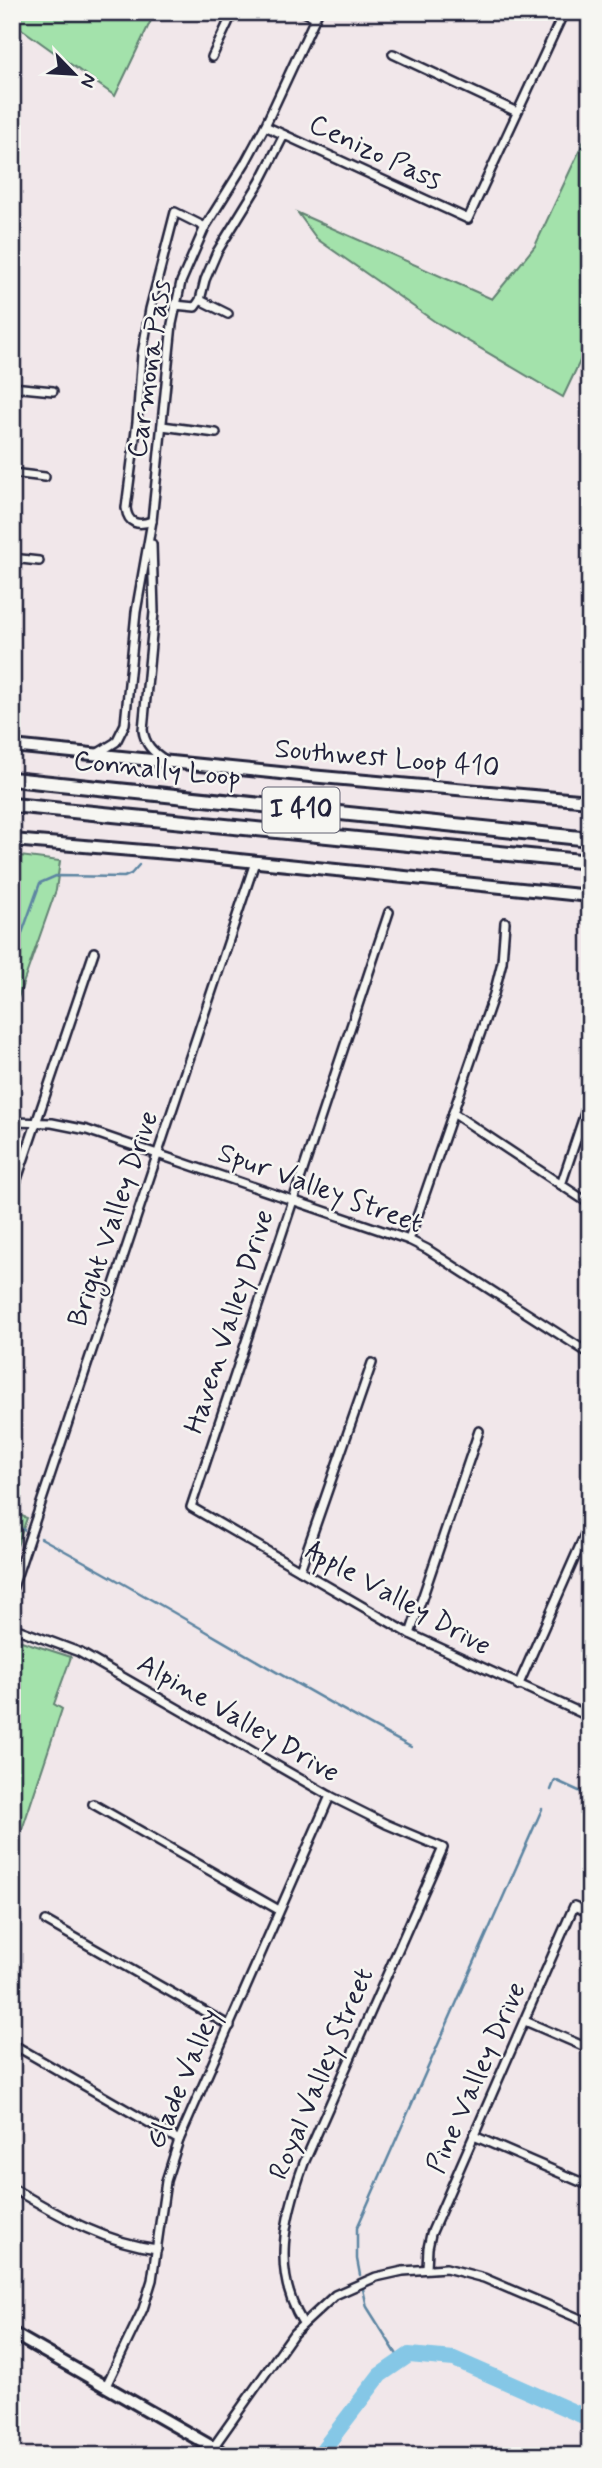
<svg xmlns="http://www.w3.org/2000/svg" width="602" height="2468" font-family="Mynerve,sans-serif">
  <rect width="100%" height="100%" fill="#f1e7ea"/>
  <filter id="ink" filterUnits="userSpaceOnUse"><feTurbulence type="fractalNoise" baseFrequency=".0143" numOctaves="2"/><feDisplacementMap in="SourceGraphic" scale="14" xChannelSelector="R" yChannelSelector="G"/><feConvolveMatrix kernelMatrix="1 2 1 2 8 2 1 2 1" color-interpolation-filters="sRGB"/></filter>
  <g filter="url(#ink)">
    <g fill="#a3e2ab" stroke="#628273" stroke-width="2">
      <polygon points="12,12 155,12 115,96 12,22"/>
      <polygon points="590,128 590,340 563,397 434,321 317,239 298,213 492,299 535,246"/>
      <polygon points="12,855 60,861 56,890 12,1015"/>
      <polygon points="12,1512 27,1518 12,1560"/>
      <polygon points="12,1638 71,1657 54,1704 62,1709 12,1860"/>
    </g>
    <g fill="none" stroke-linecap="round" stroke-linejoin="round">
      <g stroke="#5d85a2" stroke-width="2.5">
        <polyline points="12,961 40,883 56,876 124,877 131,874 139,865"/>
        <polyline points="12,1525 24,1530"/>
        <path d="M 41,1538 C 166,1605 286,1681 411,1747"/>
        <polyline points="551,1790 555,1780 590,1796"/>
        <polyline points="360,2275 357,2259 357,2228 542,1809"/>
        <polyline points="363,2289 367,2307 401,2361"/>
      </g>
      <polyline stroke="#85c7e6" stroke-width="16" points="318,2456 380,2375 409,2355 454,2359 590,2419"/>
      <g stroke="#22223b" stroke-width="12">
        <g id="street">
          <polyline points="304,12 315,17"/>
          <polyline points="393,54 517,112"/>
          <polyline points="212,57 233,12"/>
          <polyline points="265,126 468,219 564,12"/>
          <polyline points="200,300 228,314"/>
          <polyline points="175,305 195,307 200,300 205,280 217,252 260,182 284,135"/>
          <polyline points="12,387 53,391"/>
          <polyline points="162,426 216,433"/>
          <polyline points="12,473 45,477"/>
          <path d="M 152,521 C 138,526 128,524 126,508 L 137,422 L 142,354 L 150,309 L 175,212 L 205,227"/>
          <path d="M 152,544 L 154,612 L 143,730 C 145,745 153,752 165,760"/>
          <polyline points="12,558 39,561"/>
          <polyline points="98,753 116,742 125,724 136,612 152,521 172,324 181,282 205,227 245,163 265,126 318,12"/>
          <polyline points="389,912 191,1507 410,1634 590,1717"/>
          <polyline points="453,1113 590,1204"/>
          <polyline points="12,1122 52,1123 87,1130 409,1240 427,1249 590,1354"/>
          <polyline points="561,1185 590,1098"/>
          <polyline points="12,1194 94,952"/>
          <polyline points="409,1240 494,994 502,962 505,922"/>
          <polyline points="300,1570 372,1363"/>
          <polyline points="12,1590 255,862"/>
          <path d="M 12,1627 L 79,1652 L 330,1796 L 386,1824 L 443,1848 L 304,2163 C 285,2216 271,2272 303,2323"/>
          <polyline points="410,1634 479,1431"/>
          <polyline points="518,1686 590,1523"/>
          <polyline points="93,1804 279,1910"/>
          <polyline points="46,1921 230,2026"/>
          <polyline points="525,2021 590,2049"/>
          <polyline points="14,2045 179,2140"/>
          <polyline points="474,2136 590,2186"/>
          <path d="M 12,2188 C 59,2215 102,2242 157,2249"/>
          <polyline points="427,2268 428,2248 431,2234 574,1906 590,1913"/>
          <polyline points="106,2386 143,2309 152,2280 166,2181 179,2140 330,1796"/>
          <polyline points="207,2456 294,2333 335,2295 376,2277 403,2271 446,2268 484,2278 590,2323"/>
        </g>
      </g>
      <g stroke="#22223b" stroke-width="16">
        <g id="secondary">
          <polyline points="12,746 310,776 590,801"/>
          <polyline points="12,840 180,854 590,896"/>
          <polyline points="12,2333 228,2456"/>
        </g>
      </g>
      <g stroke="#22223b" stroke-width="18">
        <g id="highway">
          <polyline points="12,779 590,839"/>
          <polyline points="12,805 590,862"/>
        </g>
      </g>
      <use href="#street" stroke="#f6f6f2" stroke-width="7"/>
      <use href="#secondary" stroke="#f6f6f2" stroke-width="10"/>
      <use href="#highway" stroke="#f6f6f2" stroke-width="12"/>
    </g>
  </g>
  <g text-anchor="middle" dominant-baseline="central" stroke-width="5" stroke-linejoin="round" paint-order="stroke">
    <rect fill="#f6f6f2" stroke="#626272" stroke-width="2" x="262.5" y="787.5" width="77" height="45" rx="5"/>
    <g font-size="26" font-weight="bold" fill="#22223b">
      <text x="301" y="810">I 410</text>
    </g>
    <g font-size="28" fill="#22223b" stroke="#f6f6f2">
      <text transform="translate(375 153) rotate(25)">Cenizo Pass</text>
      <text transform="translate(150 369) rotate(-82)">Carmona Pass</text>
      <text transform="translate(387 759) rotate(5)">Southwest Loop 410</text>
      <text transform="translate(157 770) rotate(6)">Connally Loop</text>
      <text transform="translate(320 1189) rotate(20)">Spur Valley Street</text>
      <text transform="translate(114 1219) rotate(-71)">Bright Valley Drive</text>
      <text transform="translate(230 1322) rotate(-72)">Haven Valley Drive</text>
      <text transform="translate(398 1599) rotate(29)">Apple Valley Drive</text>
      <text transform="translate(238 1719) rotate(30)">Alpine Valley Drive</text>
      <text transform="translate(322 2074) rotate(-67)">Royal Valley Street</text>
      <text transform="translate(477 2078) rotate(-66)">Pine Valley Drive</text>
      <text transform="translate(184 2079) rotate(-67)">Glade Valley</text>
    </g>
  </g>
  <rect width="602" height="2468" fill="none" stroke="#f6f6f2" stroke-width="42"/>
  <rect x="21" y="21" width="560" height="2426" fill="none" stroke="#22223b" stroke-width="2.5" filter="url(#ink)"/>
  <g transform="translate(74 74) rotate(115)" stroke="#f6f6f2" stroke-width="5" paint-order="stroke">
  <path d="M0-5L12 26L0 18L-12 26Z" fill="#22223b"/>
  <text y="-10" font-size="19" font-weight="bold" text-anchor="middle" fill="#22223b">N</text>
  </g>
</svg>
